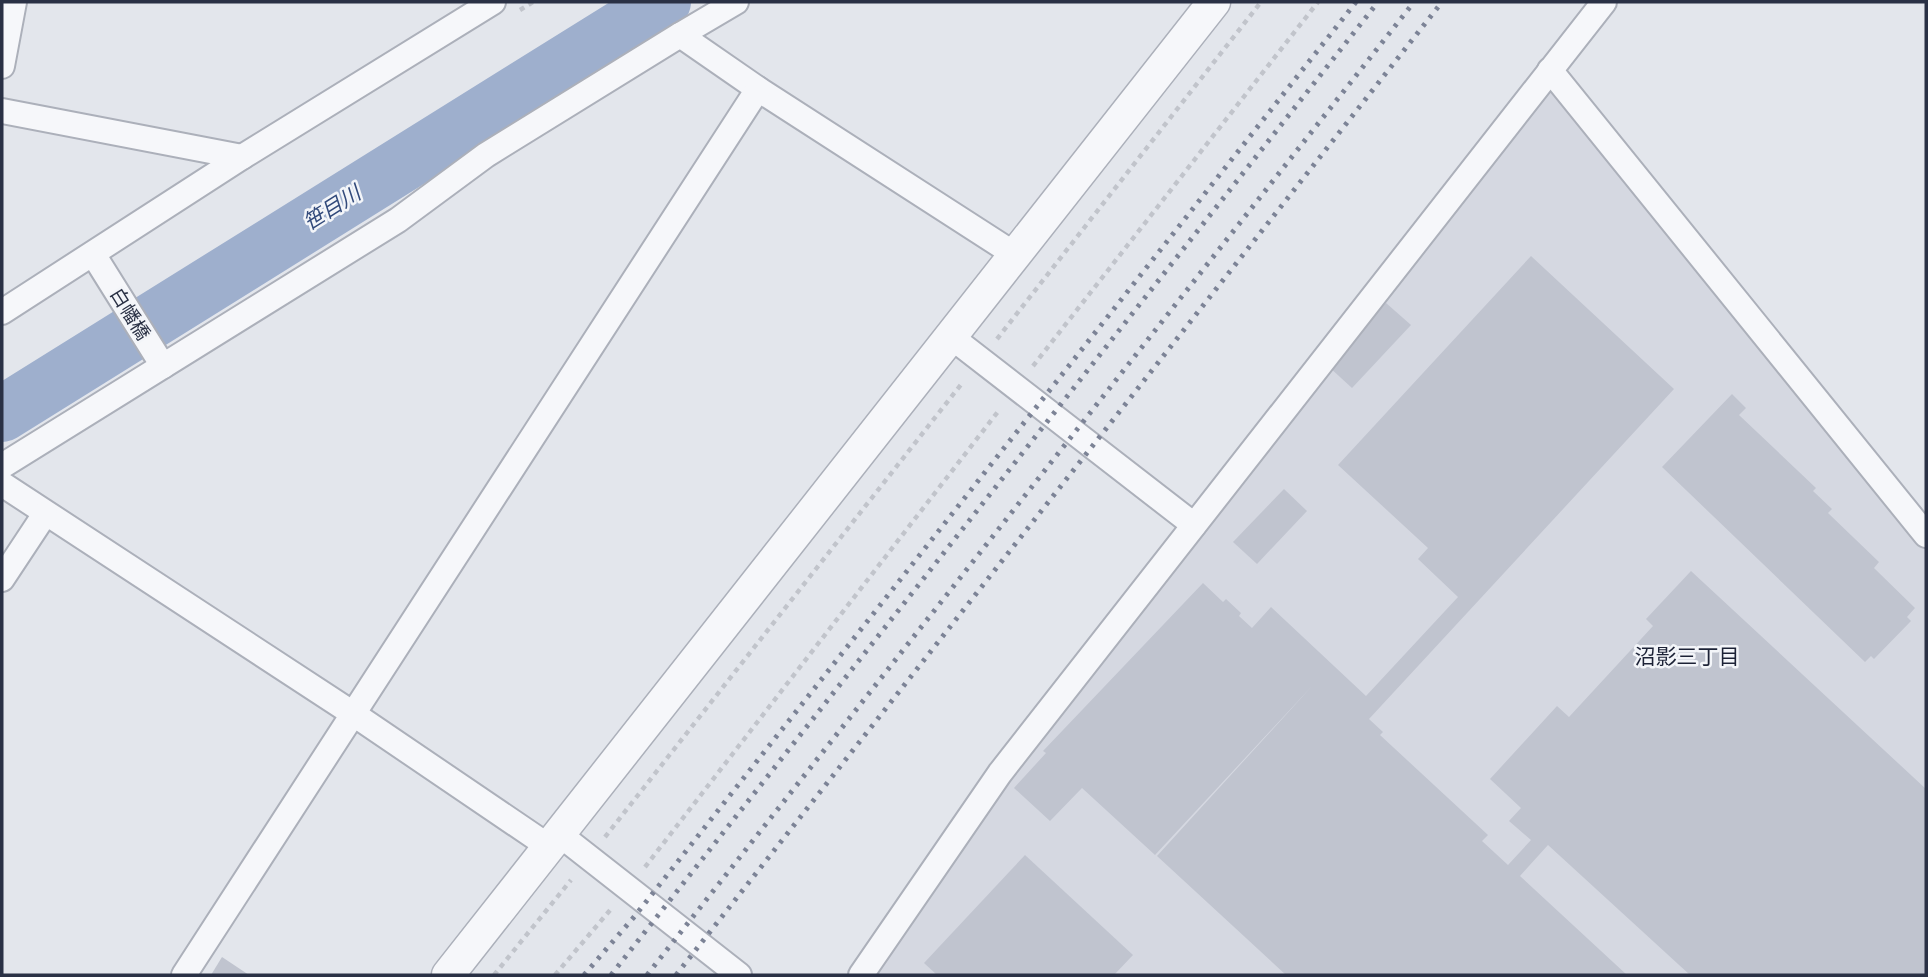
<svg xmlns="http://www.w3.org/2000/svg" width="1928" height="977" font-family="'DM Sans','Noto Sans JP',sans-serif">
  <rect width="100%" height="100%" fill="#e3e6ec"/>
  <polygon fill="#d5d8e1" points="1550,70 1926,535 1926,975 863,975 1194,525"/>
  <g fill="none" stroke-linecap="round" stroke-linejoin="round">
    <polyline stroke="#9eafcd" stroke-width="56" points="2,414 663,2"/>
  </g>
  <g fill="#c0c4cf">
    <polygon points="1531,256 1674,389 1369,719 1383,732 1380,735 1488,835 1482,841 1508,865 1531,840 1509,821 1521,808 1490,779 1557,706 1569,717 1653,626 1646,619 1691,571 1926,789 1926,975 1690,975 1548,845 1520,876 1627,975 1286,975 1157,856 1313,685 1155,855 1082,788 1050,821 1014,788 1046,753 1043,751 1203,583 1223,602 1226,599 1241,613 1239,616 1252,628 1271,607 1366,696 1458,597 1418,559 1428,548 1338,465"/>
    <polygon points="1386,303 1411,325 1352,388 1328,366"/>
    <polygon points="1732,394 1746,408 1739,415 1816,488 1813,491 1832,509 1828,513 1879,562 1874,568 1915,608 1907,617 1911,621 1874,659 1871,656 1865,662 1662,467"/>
    <polygon points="1284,489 1307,511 1257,564 1233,542"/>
    <polygon points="1025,855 1133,955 1114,975 937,975 924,963"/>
    <polygon points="222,957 249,975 211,975"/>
  </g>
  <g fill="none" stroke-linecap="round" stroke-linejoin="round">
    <g stroke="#acb0ba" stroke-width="28">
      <g id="minor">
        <polyline points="680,35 736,2"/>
        <polyline points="2,66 14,2"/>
        <polyline points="1550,70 1926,535"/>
        <polyline points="2,111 242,157"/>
        <polyline points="93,254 163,366"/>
        <polyline points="2,312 242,157 493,2"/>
        <polyline points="950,336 1194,525"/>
        <polyline points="2,466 398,220 486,155 680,35 758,89 1014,254"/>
        <polyline points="2,484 355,715 548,846"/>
        <polyline points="2,579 45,514"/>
        <polyline points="559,834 739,975"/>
        <polyline points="184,975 758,89"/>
        <polyline points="861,975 1000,773 1604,2"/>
      </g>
    </g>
    <g stroke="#acb0ba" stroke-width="35">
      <polyline id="tertiary" points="448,975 1214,2"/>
    </g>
    <g stroke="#c1c4cb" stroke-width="4.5" stroke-dasharray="5 5" stroke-linecap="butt">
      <polyline points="520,10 533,2"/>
      <polyline points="997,339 1261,2"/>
      <polyline points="1033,366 1318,2"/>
      <polyline points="605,837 963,382"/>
      <polyline points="645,867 1000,409"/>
      <polyline points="494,975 571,880"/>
      <polyline points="555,975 611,909"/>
    </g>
    <use href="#minor" stroke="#f6f7fa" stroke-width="24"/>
    <use href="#tertiary" stroke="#f6f7fa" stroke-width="32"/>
    <g stroke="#7c8396" stroke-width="5" stroke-dasharray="3.5 7" stroke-linecap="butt">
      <polyline points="584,975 634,917 1356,2"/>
      <polyline points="611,975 1378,2"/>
      <polyline points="647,975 1414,2"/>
      <polyline points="676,975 1442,2"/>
    </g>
  </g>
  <g text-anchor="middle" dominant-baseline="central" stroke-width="5" stroke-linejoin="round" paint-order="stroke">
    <g font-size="19" fill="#2a3145" stroke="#f3f5f9">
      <text transform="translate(130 314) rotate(58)">白幡橋</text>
    </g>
    <g font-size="21" font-style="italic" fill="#324a7b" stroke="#f3f5f9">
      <text transform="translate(332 208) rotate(-32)">笹目川</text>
    </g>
    <g font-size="21" fill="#1c2236" stroke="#f3f5f9">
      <text x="1687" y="657">沼影三丁目</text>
    </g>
  </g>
  <rect width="1928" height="977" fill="none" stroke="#2a3145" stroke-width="7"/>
</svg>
